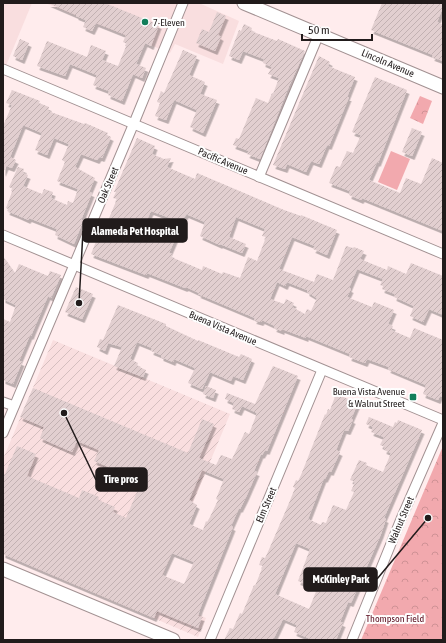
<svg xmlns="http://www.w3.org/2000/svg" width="446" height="643" font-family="'Asap Condensed',sans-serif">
  <defs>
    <pattern id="industrial-furrows" width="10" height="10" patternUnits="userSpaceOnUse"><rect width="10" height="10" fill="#f9dedf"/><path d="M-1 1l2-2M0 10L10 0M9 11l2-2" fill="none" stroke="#d5bebf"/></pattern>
    <pattern id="park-crowns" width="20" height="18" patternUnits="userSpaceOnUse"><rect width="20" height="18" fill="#f2a9ae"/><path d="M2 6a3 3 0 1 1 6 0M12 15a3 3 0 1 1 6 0" fill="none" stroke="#cf9195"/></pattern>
    <pattern id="building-hatch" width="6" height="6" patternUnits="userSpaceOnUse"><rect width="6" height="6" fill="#e2cfd0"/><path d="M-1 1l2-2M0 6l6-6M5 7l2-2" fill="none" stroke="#c2b1b2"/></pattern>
    <filter id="shadow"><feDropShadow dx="2.5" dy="4" stdDeviation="0" flood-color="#0004"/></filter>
  </defs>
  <rect width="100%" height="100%" fill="#ffeced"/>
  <g fill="#f9dedf">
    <polygon points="3,3 32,3 3,73"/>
    <polygon points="45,3 199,3 239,21 223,64 175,44 170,53"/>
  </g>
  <polygon fill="url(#industrial-furrows)" points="53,340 230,414 154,596 206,618 198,637 3,554 3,459"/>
  <polygon fill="#f2a9ae" points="391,151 410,159 397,190 378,182"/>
  <g fill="url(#park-crowns)">
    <polygon points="420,96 432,101 423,124 410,118"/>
    <polygon points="443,446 443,640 361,640"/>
  </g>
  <g fill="url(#building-hatch)" fill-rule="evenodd" filter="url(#shadow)">
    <polygon points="48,3 105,3 159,25 151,46 145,43 136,64 146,68 142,78 133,74 122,101 108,95 109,91 93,85 97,75 70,64 65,76 37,66 47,41 87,57 91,45 106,51 102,60 118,66 127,44 123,42 126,35 96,23 92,31 83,27 86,20 76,16 76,15"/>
    <polygon points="382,3 443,3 443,7 437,22 443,25 443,61 432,57 433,55 371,30"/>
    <polygon points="217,12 226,16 218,35 221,37 215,51 196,43 202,29 209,32"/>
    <polygon points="244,24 252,28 251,31 277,41 278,39 305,51 289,86 260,159 247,154 249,151 233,145 236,138 239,139 256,98 268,103 272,93 273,94 279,78 268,74 272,67 263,63 264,59 243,51 239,60 229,56 239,30 241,31"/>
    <polygon points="20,39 29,43 22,60 13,56"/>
    <polygon points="183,50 197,56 189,75 205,82 200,94 217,100 203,133 190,127 197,110 174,100 166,120 155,116 160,103 157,102 161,91 164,93"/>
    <polygon points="319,56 330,62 328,66 355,77 347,97 349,97 329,146 327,145 319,164 311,161 306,172 287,164 285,169 273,165"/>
    <polygon points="375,77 407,90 378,163 377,162 369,180 400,193 406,178 421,184 432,158 443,163 443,231 362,198 361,200 349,195 350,191 329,183 336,166 340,167 347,151 353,153 361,135 352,132"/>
    <polygon points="12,90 40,101 39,103 49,107 48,111 84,124 85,123 92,126 108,133 107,135 111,137 102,158 99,157 97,160 81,154 75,167 95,178 89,192 92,193 81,220 83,221 74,244 55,235 57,229 29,218 28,220 17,215 7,211 8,209 6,208 13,189 9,187 18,167 24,169 23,173 28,175 23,186 42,194 44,189 53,192 51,198 67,205 68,201 73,203 78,189 57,181 65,162 62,160 69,144 54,138 47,155 35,150 42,133 23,125 10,157 16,160 12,168 6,166 3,173 3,126 12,105 6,103"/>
    <polygon points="412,128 422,132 412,156 402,152"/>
    <path d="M 137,138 L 155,146 L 152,154 L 164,159 L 171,158 L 167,167 L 195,179 L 197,173 L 284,210 L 301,216 L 301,215 L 337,230 L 327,255 L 313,249 L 315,246 L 292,237 L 279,269 L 314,282 L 317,274 L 333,280 L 346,246 L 353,248 L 354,247 L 364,251 L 360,259 L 387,270 L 388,266 L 406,274 L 411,263 L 443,276 L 443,315 L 429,309 L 423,322 L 410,316 L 414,306 L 394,297 L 395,294 L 382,289 L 383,286 L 380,285 L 383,279 L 357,269 L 349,288 L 351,289 L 347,297 L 372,307 L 374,302 L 394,310 L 388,324 L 393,326 L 391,330 L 410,338 L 414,328 L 443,340 L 443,397 L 440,396 L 438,400 L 423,394 L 426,385 L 388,369 L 389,367 L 367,359 L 365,363 L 349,357 L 350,354 L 306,336 L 306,338 L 282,329 L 282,331 L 274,328 L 275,326 L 262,320 L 261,322 L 254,320 L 255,318 L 198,294 L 199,293 L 186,287 L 185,288 L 147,273 L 146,275 L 91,254 L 99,234 L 102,235 L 117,199 L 113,198 L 116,192 L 114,192 ZM 151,211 L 173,219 L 166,237 L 143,228 ZM 186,214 L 205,222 L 200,236 L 220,245 L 220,244 L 242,253 L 246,244 L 229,237 L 236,217 L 265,229 L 262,236 L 266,237 L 257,261 L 248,257 L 240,278 L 223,272 L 222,274 L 203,266 L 202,270 L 171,257 L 172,254 L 169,253 ZM 277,282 L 285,286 L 287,282 L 307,290 L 307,292 L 317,298 L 311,311 L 307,309 L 305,314 L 292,307 L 294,303 L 286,299 L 284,304 L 270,299 Z"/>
    <polygon points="3,256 15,273 19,264 48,276 50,271 61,275 51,298 48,296 33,331 31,336 30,335 19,361 22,362 13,384 3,380 3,319 10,322 16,305 3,299"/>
    <polygon points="76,287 93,294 82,319 65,312"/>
    <polygon points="118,305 166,324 166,326 198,341 198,340 239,357 241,354 252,359 243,380 233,376 231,381 210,372 202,389 188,383 195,368 174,359 173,362 161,357 161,355 151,351 152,348 137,342 130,359 138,363 137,366 146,370 143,377 114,366 122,347 108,343 105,351 97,347 100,339 103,340"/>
    <path d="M 273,366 L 298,376 L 267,451 L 265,450 L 262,455 L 261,454 L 254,471 L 257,472 L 246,497 L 240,509 L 239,508 L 231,526 L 233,527 L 200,609 L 198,616 L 202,617 L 198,628 L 157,611 L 154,618 L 3,554 L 3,474 L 5,474 L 17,446 L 36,454 L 27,476 L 79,498 L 82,490 L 99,497 L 98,500 L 115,507 L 113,512 L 126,518 L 137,492 L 135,491 L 140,480 L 94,461 L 99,450 L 77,441 L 72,452 L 40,438 L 44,427 L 20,417 L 33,388 L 188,453 L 202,419 L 214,424 L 199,458 L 216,465 L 221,455 L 232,459 L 245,432 L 249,434 L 257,413 L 242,406 L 239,412 L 232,409 L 234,403 L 225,399 L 227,393 L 255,404 ZM 202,470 L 224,479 L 216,499 L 218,500 L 210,517 L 207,522 L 206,521 L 203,530 L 189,524 L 197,505 L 189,500 ZM 172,553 L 194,562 L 184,584 L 162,575 Z"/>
    <polygon points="206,386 216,390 213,398 203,394"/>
    <path d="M 336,394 L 358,403 L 351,419 L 353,420 L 348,431 L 344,430 L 336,450 L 340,452 L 331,472 L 329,471 L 325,479 L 324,478 L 308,519 L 321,525 L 322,522 L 326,523 L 333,505 L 346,510 L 354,492 L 351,491 L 355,482 L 350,480 L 359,460 L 367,463 L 366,465 L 383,472 L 391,453 L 384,450 L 385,447 L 380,445 L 384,437 L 371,432 L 373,427 L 366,424 L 369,417 L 393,427 L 395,422 L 397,423 L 398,420 L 422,430 L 387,511 L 384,518 L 386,519 L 381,534 L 351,603 L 348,602 L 340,622 L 343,623 L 336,640 L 313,640 L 294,632 L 297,625 L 283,619 L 273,640 L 224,640 L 230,628 L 233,629 L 240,613 L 242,614 L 254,585 L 255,586 L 263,566 L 259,565 L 262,557 L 265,558 L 267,554 L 289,503 L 295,488 L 293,487 L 296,480 L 298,481 L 301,475 L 325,414 L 326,415 L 328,409 L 330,410 ZM 296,543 L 310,549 L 298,581 L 317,589 L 309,609 L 275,594 Z"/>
  </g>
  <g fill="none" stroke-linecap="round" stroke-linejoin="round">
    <g stroke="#a29192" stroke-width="11">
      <g id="street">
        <polyline points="3,69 443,254"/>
        <polyline points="259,177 319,34"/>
        <polyline points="3,235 443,420"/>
        <polyline points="3,402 14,406"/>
        <polyline points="3,433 134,123 183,3"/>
        <polyline points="210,640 322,370"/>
        <polyline points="352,640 401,519 443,423"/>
      </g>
    </g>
    <g stroke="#a29192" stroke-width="15">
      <g id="secondary">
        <polyline points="244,3 443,87"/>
        <polyline points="3,569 173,640"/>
      </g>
    </g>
    <use href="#street" stroke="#fff" stroke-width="9"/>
    <use href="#secondary" stroke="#fff" stroke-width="13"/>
  </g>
  <g fill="#117e5a" stroke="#fefefe" stroke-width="1.5">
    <circle cx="145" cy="22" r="4"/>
    <rect x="409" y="393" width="8" height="8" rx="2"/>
  </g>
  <g text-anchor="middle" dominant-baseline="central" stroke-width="4" stroke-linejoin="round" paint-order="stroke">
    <g font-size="10" fill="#211b1b" stroke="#fefefe" text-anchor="start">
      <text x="153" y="22">7-Eleven</text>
      <text x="405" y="391" text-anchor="end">Buena Vista Avenue<tspan x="405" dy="12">&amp; Walnut Street</tspan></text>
    </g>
    <g font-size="10" fill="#211b1b" stroke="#fefefe">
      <text transform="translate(388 63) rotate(23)">Lincoln Avenue</text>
      <text transform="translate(223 161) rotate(23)">Pacific Avenue</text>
      <text transform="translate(108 185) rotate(-67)">Oak Street</text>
      <text transform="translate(223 328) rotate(23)">Buena Vista Avenue</text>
      <text transform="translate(266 505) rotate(-67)">Elm Street</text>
      <text transform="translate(401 520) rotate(-67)">Walnut Street</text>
    </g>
    <g font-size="10" fill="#5c0f20" stroke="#fefefe">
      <text x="395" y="618">Thompson Field</text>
    </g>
  </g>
  <path fill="none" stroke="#211b1b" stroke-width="1.5" d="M79 303L83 231M64 413L96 480M428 518L377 579"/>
  <g fill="#211b1b" stroke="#fefefe" stroke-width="1.5">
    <circle cx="79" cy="303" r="4"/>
    <circle cx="64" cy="413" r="4"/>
    <circle cx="428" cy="518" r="4"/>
  </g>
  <g fill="#211b1b" stroke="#211b1b" stroke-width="1.5">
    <rect x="83" y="219" width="104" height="23" rx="4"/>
    <rect x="96" y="468" width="51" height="23" rx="4"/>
    <rect x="304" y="568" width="73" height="23" rx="4"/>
  </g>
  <g font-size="11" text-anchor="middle" font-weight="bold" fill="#fff">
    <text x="135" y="235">Alameda Pet Hospital</text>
    <text x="121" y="483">Tire pros</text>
    <text x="341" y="583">McKinley Park</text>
  </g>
  <rect width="446" height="643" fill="none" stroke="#211b1b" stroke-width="8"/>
  <path d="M302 34v6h70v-6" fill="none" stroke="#211b1b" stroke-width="2"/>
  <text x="308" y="34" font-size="12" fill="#211b1b" stroke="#fefefe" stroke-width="3" paint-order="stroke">50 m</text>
</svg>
